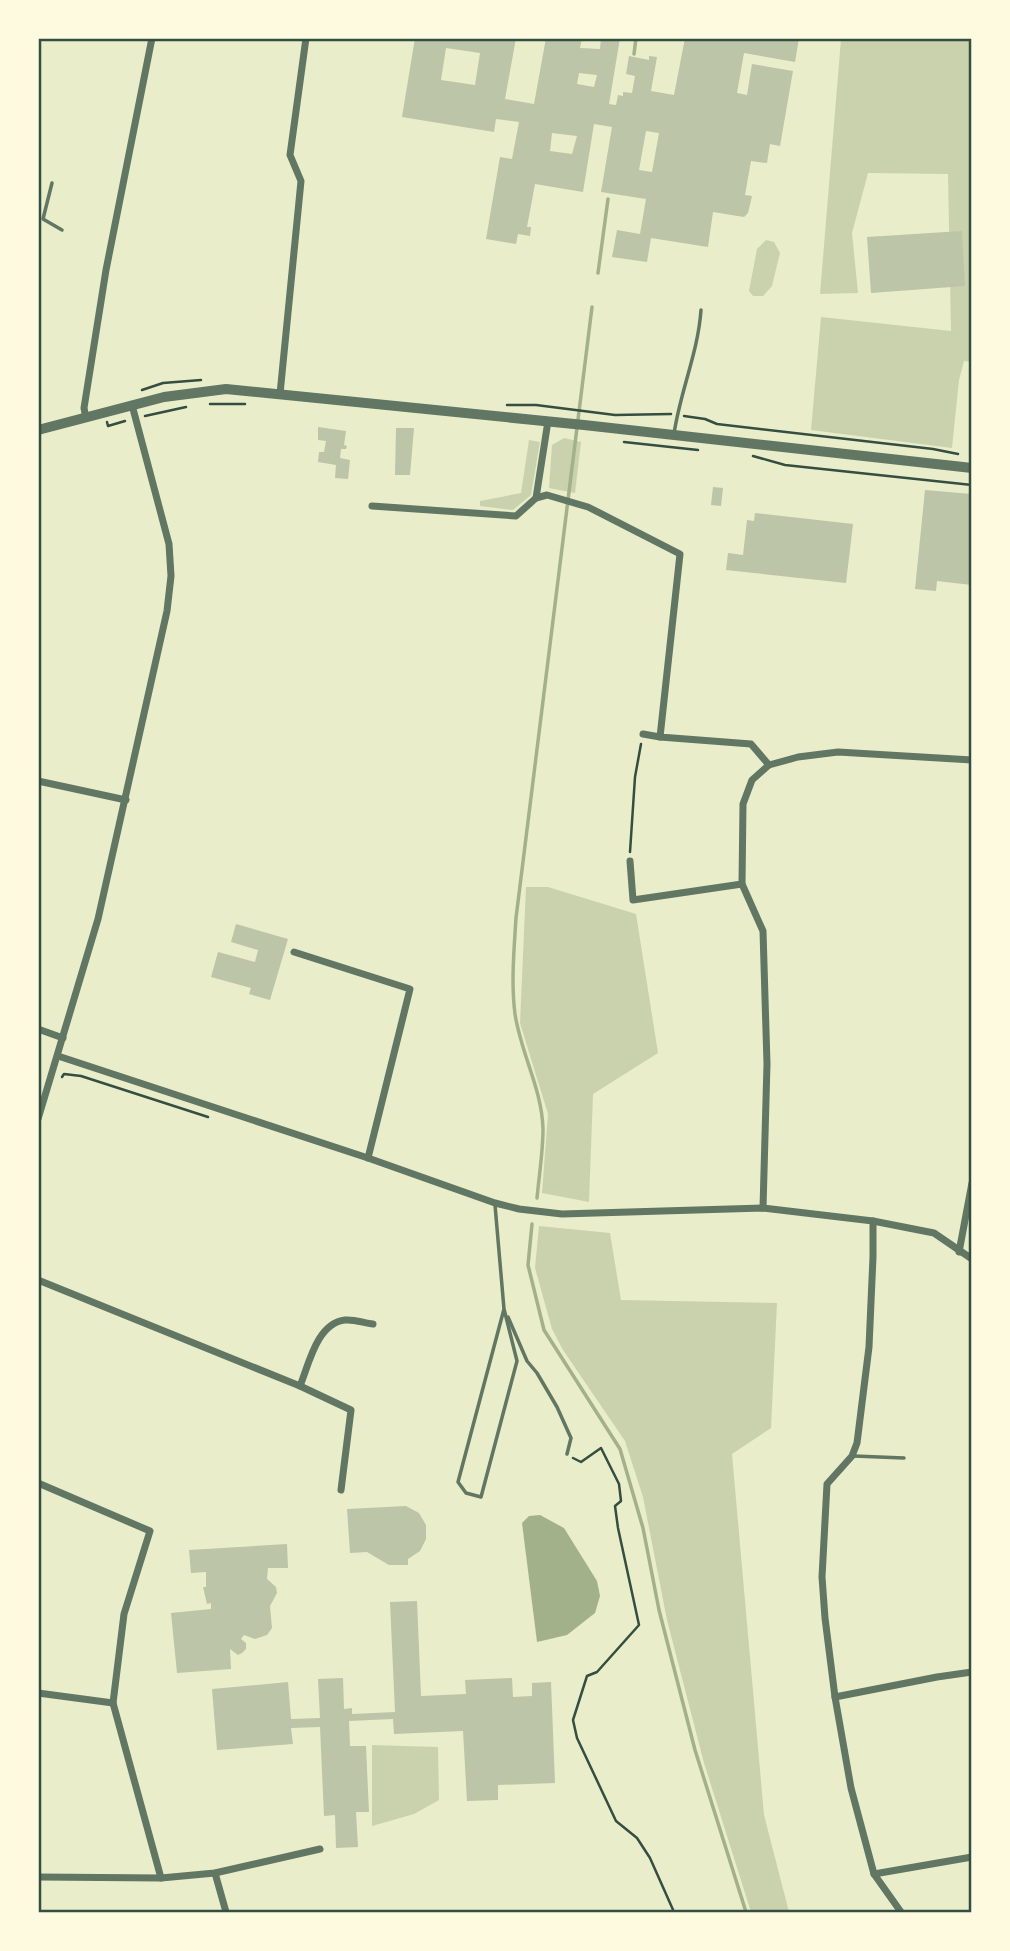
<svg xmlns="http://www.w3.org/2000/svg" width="1010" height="1951" font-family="Arial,sans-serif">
  <rect width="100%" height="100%" fill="#e9edc9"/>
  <g fill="#cad2ad">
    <polygon points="841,39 971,39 972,362 964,361 959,380 952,448 811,430 821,317 951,331 948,174 868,173 852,233 858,293 820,294"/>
    <polygon points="766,240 774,242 780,253 772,286 763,296 753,296 749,291 757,249"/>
    <polygon points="564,438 581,442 575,493 549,488 552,445"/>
    <polygon points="529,440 540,442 531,495 513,510 480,506 480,501 521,493"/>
    <polygon points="526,887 548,887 636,914 658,1053 593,1094 589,1202 542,1193 548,1114 520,1023"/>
    <polygon points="539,1226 610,1233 621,1300 777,1303 771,1428 732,1454 764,1815 789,1912 751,1912 704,1763 667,1620 643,1497 625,1441 563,1350 552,1329 535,1268"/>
    <polygon points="372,1745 438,1747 439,1800 414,1814 372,1826"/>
  </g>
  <polygon fill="#a3b18a" points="540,1515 564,1528 597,1581 600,1596 595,1613 567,1635 537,1642 522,1523 529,1516"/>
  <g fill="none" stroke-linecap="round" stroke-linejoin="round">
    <g stroke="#a3b18a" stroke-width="3.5">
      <polyline points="634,54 636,38"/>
      <polyline points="598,273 608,199"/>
      <path d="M 537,1198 C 539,1176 543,1152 543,1129 C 542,1089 521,1054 515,1014 C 511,983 514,950 516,918 L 592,307"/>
      <polyline points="532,1224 528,1265 544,1330 620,1449 643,1528 659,1610 695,1750 746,1912"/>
    </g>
  </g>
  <g fill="#bcc5a7" fill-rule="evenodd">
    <path d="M 415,38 L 516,38 L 505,99 L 534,104 L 546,38 L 582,38 L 580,48 L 600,49 L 601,38 L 620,38 L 609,104 L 616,105 L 618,95 L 623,96 L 623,92 L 632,93 L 635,76 L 626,74 L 629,56 L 649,60 L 649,56 L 657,57 L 651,91 L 674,95 L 685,38 L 799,38 L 795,62 L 744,53 L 737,93 L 747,95 L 752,64 L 793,71 L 780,146 L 770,144 L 767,163 L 751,161 L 745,195 L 752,196 L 748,213 L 744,217 L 713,212 L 708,247 L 651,238 L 647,262 L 612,257 L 617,230 L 640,234 L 646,199 L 601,192 L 612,127 L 594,124 L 583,192 L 535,184 L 527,227 L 531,227 L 530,236 L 518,234 L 516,244 L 486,239 L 500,157 L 512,159 L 519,122 L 496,119 L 494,132 L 402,117 ZM 446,48 L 480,53 L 475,85 L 441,80 ZM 579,73 L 597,75 L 594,87 L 577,84 ZM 646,131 L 659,133 L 652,172 L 639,170 ZM 552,133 L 577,136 L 572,154 L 550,151 Z"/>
    <polygon points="962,231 965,286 871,293 867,237"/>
    <polygon points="318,427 346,431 344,445 347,446 346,449 341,449 340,458 350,460 348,479 335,478 336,465 318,462 319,452 324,452 326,441 318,440"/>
    <polygon points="396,428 414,428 410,475 395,475"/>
    <polygon points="713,487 723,488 721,506 711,505"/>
    <polygon points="925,490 972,494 972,585 937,581 936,591 915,589"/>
    <polygon points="755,513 853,524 846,583 726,570 728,553 743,555 747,520 754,521"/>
    <polygon points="236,924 288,939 270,1000 249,994 251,988 211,977 218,952 255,962 258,950 231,942"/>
    <polygon points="406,1506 419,1513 426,1525 426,1539 420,1551 408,1559 408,1565 389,1565 367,1552 350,1553 347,1509"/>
    <polygon points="287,1544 288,1568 268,1568 267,1579 276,1587 277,1593 270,1606 272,1628 267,1635 255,1639 244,1635 241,1639 246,1643 246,1649 242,1653 238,1655 230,1649 231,1669 177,1673 171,1613 211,1609 211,1603 207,1604 203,1587 206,1587 206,1572 191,1573 189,1550"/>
    <polygon points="417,1601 421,1696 466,1694 465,1680 512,1678 513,1697 532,1696 532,1683 551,1682 555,1783 498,1785 498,1800 467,1801 463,1731 394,1734 393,1719 349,1721 350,1746 366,1746 369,1812 356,1812 358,1847 336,1848 335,1815 324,1816 320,1727 291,1728 293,1744 217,1750 212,1689 288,1682 291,1719 320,1718 318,1679 343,1678 344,1709 352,1708 352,1714 395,1712 390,1602"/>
  </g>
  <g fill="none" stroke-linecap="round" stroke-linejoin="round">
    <g stroke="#344e41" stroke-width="2.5">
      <polyline points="142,390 163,383 201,380"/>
      <polyline points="210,404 245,404"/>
      <polyline points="507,405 536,405 615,415 671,414"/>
      <polyline points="145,416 186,407"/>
      <polyline points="684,416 705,419 717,424 933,449 958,454"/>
      <polyline points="107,422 108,426 125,421"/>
      <polyline points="624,442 698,450"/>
      <polyline points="753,456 785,465 972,485"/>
      <polyline points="630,852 635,777 641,744"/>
      <polyline points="62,1077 64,1074 81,1076 208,1117"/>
      <polyline points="573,1458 581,1462 601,1448 619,1484 621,1501 615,1506 618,1528 639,1625 597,1672 587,1676 573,1720 577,1738 616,1821 637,1838 650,1858 674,1912"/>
    </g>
    <g stroke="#617663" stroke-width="3.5">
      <polyline points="52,183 43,219 62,230"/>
      <path d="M 674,434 C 680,392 698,353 701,310"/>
      <polyline points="495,1205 504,1309 517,1361 481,1497 466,1493 458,1482 504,1309"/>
      <polyline points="508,1317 527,1361 537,1373 557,1407 571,1438 567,1454"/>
      <polyline points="854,1456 904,1458"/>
    </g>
    <g stroke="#617663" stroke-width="7">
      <polyline points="280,394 301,181 290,155 306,38"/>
      <polyline points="86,418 84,408 106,270 152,38"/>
      <polyline points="536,498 547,495 588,507 680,554 660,737 751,744 769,765"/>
      <polyline points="372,506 516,516 536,498 548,421"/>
      <polyline points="643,734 660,737"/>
      <polyline points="38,781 126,800"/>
      <polyline points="630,861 633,900 742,884"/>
      <polyline points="294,952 410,989 368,1158"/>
      <polyline points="38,1029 63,1038"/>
      <polyline points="58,1056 368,1158 495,1203 519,1209 562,1214 763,1208 873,1221 934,1233 972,1259"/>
      <polyline points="38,1119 98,919 167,611 171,576 169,544 132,405"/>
      <polyline points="763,1208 767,1064 763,931 742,884 743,804 752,780 769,765 798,757 838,752 972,760"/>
      <polyline points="873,1221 873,1257 869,1347 857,1443 852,1456 827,1484 822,1577 825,1618 835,1697 851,1788 874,1874 901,1912"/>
      <polyline points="959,1252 972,1183"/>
      <polyline points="38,1280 300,1386 351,1410 341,1490"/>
      <path d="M 300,1386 C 309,1364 317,1323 345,1320 C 354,1319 364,1323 373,1324"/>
      <polyline points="38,1483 150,1531 124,1614 113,1703 161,1878"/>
      <polyline points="38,1693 113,1703"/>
      <polyline points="835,1697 937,1677 972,1672"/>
      <polyline points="215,1873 226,1912"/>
      <polyline points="874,1874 972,1857"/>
      <polyline points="38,1877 161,1878 215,1873 320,1849"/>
    </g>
    <polyline stroke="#617663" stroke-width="10" points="38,430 164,397 226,389 584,425 972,468"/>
  </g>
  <rect width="1010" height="1951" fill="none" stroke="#fefae0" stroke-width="80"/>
  <rect x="40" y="40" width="930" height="1871" fill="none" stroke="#344e41" stroke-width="2.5"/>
</svg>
